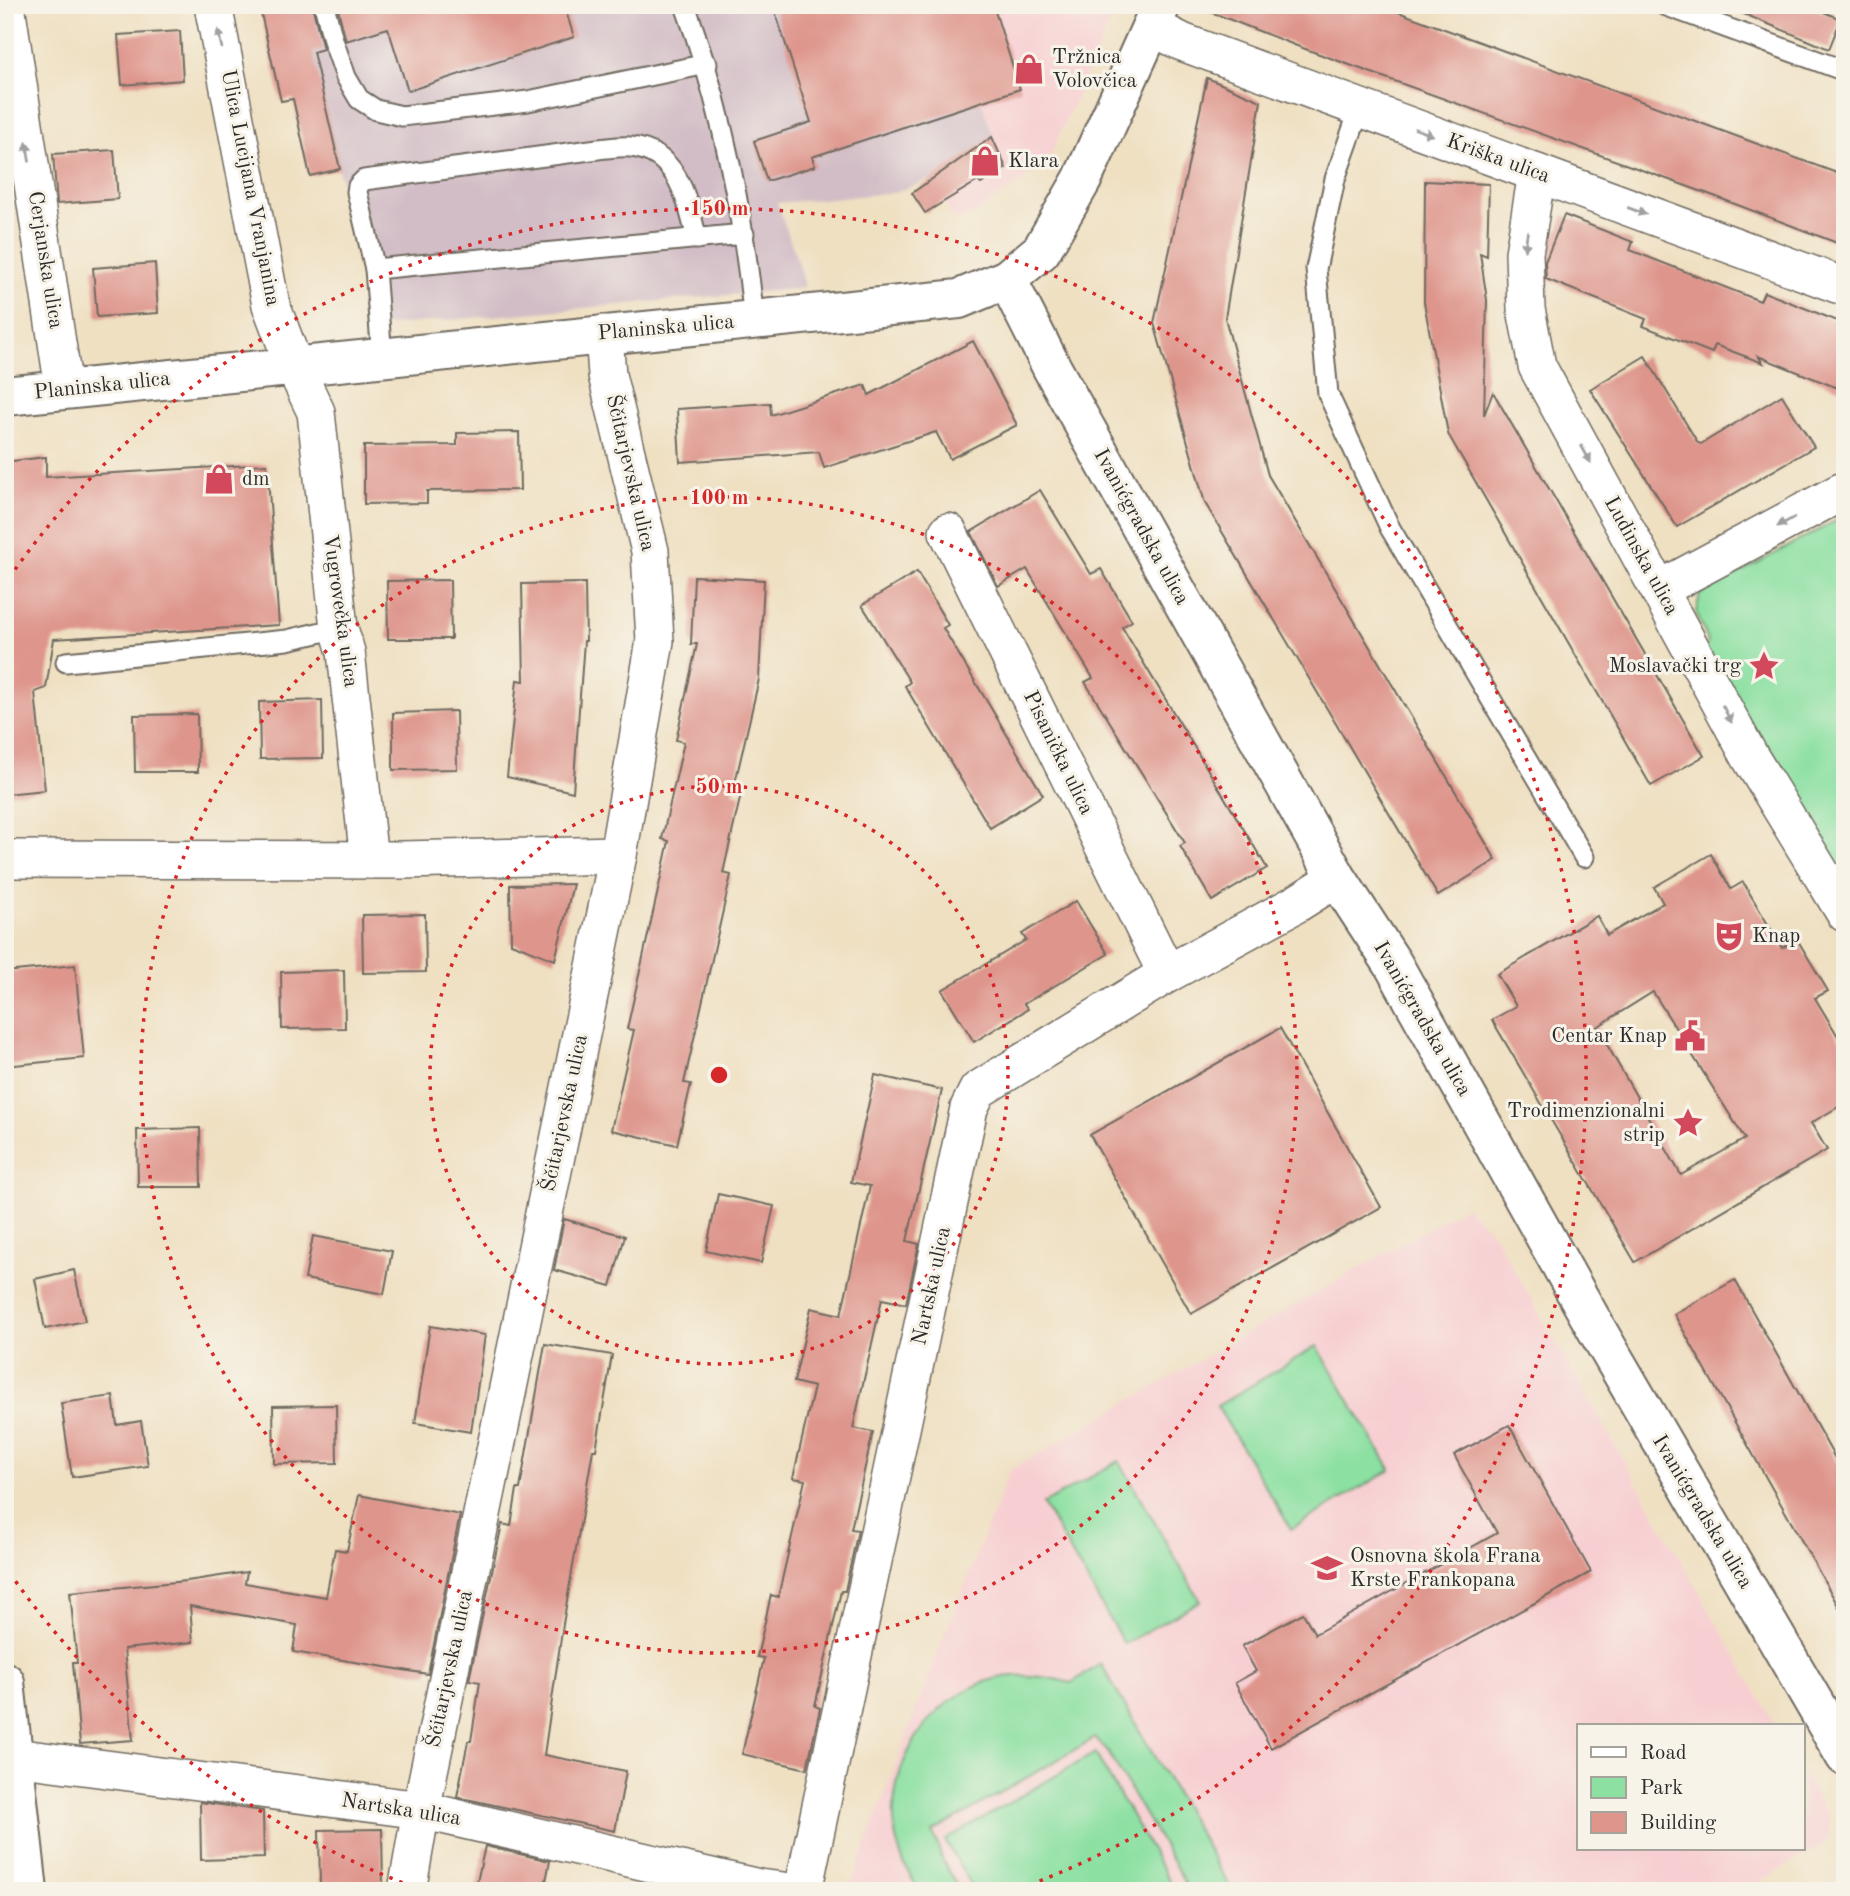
<svg xmlns="http://www.w3.org/2000/svg" width="1850" height="1896" font-family="'Old Standard TT',serif">
  <rect width="100%" height="100%" fill="#f7f3e8"/>
  <filter id="ink" filterUnits="userSpaceOnUse"><feTurbulence type="fractalNoise" baseFrequency=".0143" numOctaves="2"/><feDisplacementMap in="SourceGraphic" scale="14" xChannelSelector="R" yChannelSelector="G"/><feConvolveMatrix kernelMatrix="1 2 1 2 8 2 1 2 1" color-interpolation-filters="sRGB"/></filter>
  <filter id="wash" filterUnits="userSpaceOnUse"><feTurbulence type="fractalNoise" baseFrequency=".00686" numOctaves="4" result="noise"/><feDisplacementMap in="SourceGraphic" scale="28" xChannelSelector="R" yChannelSelector="G"/><feGaussianBlur stdDeviation="1.57" result="paint"/><feColorMatrix in="noise" values="0 0 0 0 0 0 0 0 0 0 0 0 0 0 0 0 0 1.4 0 .05"/><feComposite in="paint" operator="in"/></filter>
  <g filter="url(#wash)">
    <rect width="100%" height="100%" fill="#efe0c2"/>
    <g fill="#f7cfd2">
      <polygon points="947,5 1118,5 1046,164 976,213 954,220 932,179 993,137"/>
      <polygon points="1465,1207 1493,1233 1776,1726 1579,1726 1579,1849 1803,1849 1803,1773 1829,1818 1829,1837 1824,1844 1743,1891 849,1891 930,1672 1010,1470"/>
    </g>
    <polygon fill="#d2bdc6" points="301,5 950,5 993,137 932,179 893,193 777,203 801,271 804,288 372,327 366,290"/>
    <g fill="#8be0a2" stroke="#5b8666" stroke-width="2">
      <polygon points="1841,518 1845,524 1845,883 1703,655 1708,641 1696,612 1700,594"/>
      <polygon points="1317,1346 1391,1470 1291,1529 1217,1406"/>
      <polygon points="1119,1461 1200,1601 1124,1644 1043,1504"/>
      <path d="M 1101,1664 L 1232,1891 L 1190,1891 L 1108,1752 L 1095,1738 L 933,1832 L 942,1859 L 960,1891 L 919,1891 C 908,1872 897,1853 895,1831 C 886,1766 928,1699 991,1680 C 1018,1672 1045,1676 1071,1683 Z"/>
      <polygon points="1095,1753 1175,1891 975,1891 945,1840"/>
    </g>
    <g id="blocks">
      <g fill="#de958c" fill-rule="evenodd">
        <polygon points="259,5 312,5 323,49 313,52 340,169 310,176 293,99 281,101"/>
        <polygon points="337,5 564,5 574,37 408,91 388,28 346,41"/>
        <polygon points="773,5 993,5 1020,89 812,157 815,166 767,181 754,141 811,122"/>
        <polygon points="1198,5 1379,5 1845,176 1845,246 1714,196 1297,46 1198,7"/>
        <polygon points="1722,5 1806,5 1841,19 1829,49"/>
        <polygon points="180,31 183,80 122,85 118,35"/>
        <polygon points="1207,78 1261,101 1225,318 1268,475 1496,860 1438,896 1205,503 1154,323"/>
        <polygon points="992,137 1006,168 981,184 978,181 925,213 912,193"/>
        <polygon points="114,150 118,199 57,204 53,154"/>
        <polygon points="1425,181 1489,184 1487,256 1480,253 1487,300 1484,415 1493,392 1704,756 1651,786 1448,434 1424,302"/>
        <polygon points="1564,215 1633,242 1630,250 1760,301 1764,292 1845,324 1845,391 1758,356 1763,363 1715,345 1712,353 1643,326 1646,319 1546,279 1545,262"/>
        <polygon points="155,263 158,313 97,317 93,268"/>
        <polygon points="973,341 1017,425 950,459 936,432 824,468 819,452 680,462 677,409 770,403 771,415 865,385 869,395"/>
        <polygon points="1645,356 1698,443 1701,444 1782,395 1814,447 1677,527 1590,389"/>
        <polygon points="519,432 520,490 427,491 427,503 364,504 364,446 457,445 457,433"/>
        <polygon points="46,457 46,477 267,464 279,625 54,639 46,688 35,692 45,790 5,794 5,462"/>
        <polygon points="1040,490 1091,574 1101,569 1132,621 1122,627 1267,868 1212,901 1180,846 1185,843 1085,682 1093,678 1027,569 998,586 971,532"/>
        <polygon points="917,572 948,625 943,628 1043,795 990,828 905,686 910,682 862,605"/>
        <polygon points="694,576 764,580 759,679 733,792 741,794 723,873 731,875 684,1083 691,1084 677,1145 611,1130 634,1030 627,1029 669,841 662,839 684,742 676,740 697,644 691,644"/>
        <polygon points="450,580 451,639 388,639 387,581"/>
        <polygon points="585,583 586,641 584,641 573,792 507,777 517,680 524,681 522,584"/>
        <polygon points="322,700 323,758 260,759 259,702"/>
        <polygon points="456,711 457,769 393,770 393,713"/>
        <polygon points="197,714 198,772 135,772 134,715"/>
        <path d="M 1711,854 L 1731,889 L 1743,882 L 1782,948 L 1797,939 L 1828,991 L 1815,998 L 1845,1048 L 1845,1103 L 1811,1123 L 1827,1150 L 1635,1262 L 1492,1020 L 1516,1006 L 1497,974 L 1597,916 L 1607,935 L 1663,903 L 1654,887 ZM 1653,992 L 1745,1139 L 1681,1175 L 1597,1027 Z"/>
        <polygon points="573,884 555,960 511,943 510,885"/>
        <polygon points="1076,901 1108,954 1024,1004 1028,1009 974,1042 942,990 1026,940 1022,934"/>
        <polygon points="425,914 426,972 363,973 362,915"/>
        <polygon points="75,965 84,1058 5,1066 5,972"/>
        <polygon points="344,970 345,1028 282,1029 281,972"/>
        <polygon points="1280,1028 1381,1207 1191,1314 1090,1135"/>
        <polygon points="875,1075 942,1090 907,1241 919,1244 906,1304 882,1299 853,1428 873,1432 851,1529 858,1530 845,1591 841,1591 815,1706 820,1708 807,1769 742,1754 764,1658 757,1657 771,1595 778,1597 805,1480 793,1478 814,1387 794,1382 811,1308 841,1315 870,1186 851,1182"/>
        <polygon points="200,1128 201,1187 138,1187 137,1130"/>
        <polygon points="718,1194 774,1206 761,1263 706,1251"/>
        <polygon points="564,1219 625,1236 611,1286 554,1270"/>
        <polygon points="313,1236 392,1251 384,1294 305,1279"/>
        <polygon points="74,1270 85,1321 45,1329 35,1279"/>
        <polygon points="1735,1280 1845,1476 1845,1618 1674,1314"/>
        <polygon points="430,1326 485,1335 471,1432 415,1423"/>
        <polygon points="545,1344 612,1355 596,1450 593,1450 563,1624 544,1755 626,1771 615,1831 457,1797 468,1741 471,1741 480,1682 469,1680 502,1524 511,1526 517,1489 520,1489"/>
        <polygon points="113,1396 117,1425 141,1421 148,1466 72,1477 61,1403"/>
        <polygon points="336,1405 337,1463 274,1464 273,1406"/>
        <polygon points="1509,1425 1591,1572 1271,1748 1235,1683 1256,1671 1242,1646 1303,1613 1315,1634 1497,1533 1454,1455"/>
        <polygon points="359,1495 460,1515 428,1674 293,1652 297,1625 190,1606 193,1642 124,1649 133,1740 80,1744 73,1663 77,1663 70,1592 187,1581 247,1572 245,1583 326,1597 335,1549 347,1551"/>
        <polygon points="200,1802 263,1811 264,1858 201,1860"/>
        <polygon points="382,1829 383,1887 320,1888 319,1830"/>
        <polygon points="485,1846 550,1861 544,1891 475,1891"/>
      </g>
    </g>
  </g>
  <g filter="url(#ink)">
    <use href="#blocks" fill-opacity="0" stroke="#706a60" stroke-width="2"/>
    <g fill="none" stroke-linecap="round" stroke-linejoin="round">
      <g stroke="#706a60" stroke-width="23">
        <g id="service">
          <polyline points="324,5 333,40 346,77 359,99 376,110 402,116 528,101 707,64"/>
          <path d="M 685,5 C 722,107 743,212 754,320"/>
          <polyline points="1664,5 1845,71"/>
          <polyline points="1360,108 1335,179 1316,269 1328,394 1390,528 1584,857"/>
          <path d="M 375,269 L 357,192 L 358,186 L 364,180 L 598,149 C 609,148 621,146 631,147 C 679,152 687,201 697,239"/>
          <polyline points="382,358 375,269 744,234"/>
          <polyline points="66,662 287,640 339,628"/>
        </g>
      </g>
      <g stroke="#706a60" stroke-width="40">
        <g id="minor">
          <polyline points="6,5 64,389"/>
          <polyline points="213,5 271,305 295,368 316,412 339,628 346,652 369,860"/>
          <polyline points="1152,27 1182,42 1845,287"/>
          <polyline points="1537,173 1524,253 1526,309 1537,366 1750,757 1845,913"/>
          <polyline points="948,532 1167,974"/>
          <polyline points="1660,589 1843,491 1845,493"/>
          <polyline points="5,859 402,860 618,855"/>
          <polyline points="14,1757 421,1810 759,1888 784,1891"/>
          <polyline points="407,1891 421,1810 618,855 655,641 650,551 607,375 604,334"/>
          <polyline points="803,1891 969,1108 978,1090 1167,974 1296,904 1337,878"/>
        </g>
      </g>
      <g stroke="#706a60" stroke-width="42">
        <g id="tertiary">
          <polyline points="1007,279 1052,368 1337,878 1393,964 1597,1330 1845,1756"/>
          <polyline points="5,396 959,299 1007,279 1041,251 1082,180 1161,5"/>
          <polyline points="5,1682 28,1891"/>
        </g>
      </g>
      <use href="#service" stroke="#fff" stroke-width="19"/>
      <use href="#minor" stroke="#fff" stroke-width="37"/>
      <use href="#tertiary" stroke="#fff" stroke-width="38"/>
    </g>
    <defs><path id="oneway-solid" d="M-6-.8H1V-3.2L6.5 0L1 3.2V.8H-6Z" transform="scale(1.75)"/></defs>
    <g fill="#a0a0a0">
      <use href="#oneway-solid" transform="translate(220 39) rotate(-101)"/>
      <use href="#oneway-solid" transform="translate(1424 132) rotate(20)"/>
      <use href="#oneway-solid" transform="translate(28 152) rotate(-99)"/>
      <use href="#oneway-solid" transform="translate(1637 211) rotate(20)"/>
      <use href="#oneway-solid" transform="translate(1526 241) rotate(99)"/>
      <use href="#oneway-solid" transform="translate(1586 454) rotate(61)"/>
      <use href="#oneway-solid" transform="translate(1786 522) rotate(152)"/>
      <use href="#oneway-solid" transform="translate(1727 714) rotate(62)"/>
    </g>
  </g>
  <g fill="none" stroke="#d62828" stroke-width="3.5" stroke-dasharray="3.5 7">
    <circle cx="719" cy="1075" r="289"/>
    <circle cx="719" cy="1075" r="578"/>
    <path d="M422 1890A867 867 0 0 1 9 1572M9 578A867 867 0 1 1 1016 1890"/>
  </g>
  <defs>
    <g id="shop-bare" transform="scale(2.415)"><path d="M-5-2.5h2.3a2.7 3.5 0 0 1 5.4 0H5L5.5 6h-11ZM-1.5-2.5h3a1.5 2.3 0 0 0-3 0Z" fill="#d1495b" stroke="#f7f3e8" stroke-width="2.5" paint-order="stroke"/></g>
    <g id="sight-bare" transform="scale(2.415)"><path d="M0-6L1.8-2.2L6-1.7L2.9 1.2L3.7 5.4L0 3.3L-3.7 5.4L-2.9 1.2L-6-1.7L-1.8-2.2Z" fill="#d1495b" stroke="#f7f3e8" stroke-width="2.5" paint-order="stroke"/></g>
    <g id="theatre-bare" transform="scale(2.415)"><path d="M-5-5.5Q0-4 5-5.5V0Q5 5 0 6Q-5 5-5 0ZM-3.3-2.5H-1v1.5H-3.3ZM1-2.5H3.3v1.5H1ZM-2.8 1Q0 5.5 2.8 1Z" fill="#d1495b" stroke="#f7f3e8" stroke-width="2.5" paint-order="stroke"/></g>
    <g id="civic-bare" transform="scale(2.415)"><path d="M-.6-6.5H3V-4.5H.6V-3L4-1V1h2V6H-6V1h2V-1L-.6-3ZM-1.2 2.5V6h2.4V2.5Z" fill="#d1495b" stroke="#f7f3e8" stroke-width="2.5" paint-order="stroke"/></g>
    <g id="school-bare" transform="scale(2.415)"><path d="M0-5L7-2L0 1L-7-2ZM-4 1L0 2.5L4 1V4Q0 6-4 4Z" fill="#d1495b" stroke="#f7f3e8" stroke-width="2.5" paint-order="stroke"/></g>
  </defs>
  <g fill-rule="evenodd">
    <use href="#shop-bare" x="1029" y="69"/>
    <use href="#shop-bare" x="985" y="161"/>
    <use href="#shop-bare" x="219" y="479"/>
    <use href="#sight-bare" x="1764" y="666"/>
    <use href="#theatre-bare" x="1729" y="936"/>
    <use href="#civic-bare" x="1690" y="1036"/>
    <use href="#sight-bare" x="1688" y="1123"/>
    <use href="#school-bare" x="1327" y="1568"/>
  </g>
  <g text-anchor="middle" dominant-baseline="central" stroke-width="6" stroke-linejoin="round" paint-order="stroke">
    <g font-size="21" fill="#2b2b2b" stroke="#f7f3e8" text-anchor="start">
      <text x="1052" y="57">Tržnica<tspan x="1052" dy="24">Volovčica</tspan></text>
      <text x="1008" y="161">Klara</text>
      <text x="242" y="479">dm</text>
      <text x="1741" y="666" text-anchor="end">Moslavački trg</text>
      <text x="1752" y="936">Knap</text>
      <text x="1667" y="1036" text-anchor="end">Centar Knap</text>
      <text x="1665" y="1111" text-anchor="end">Trodimenzionalni<tspan x="1665" dy="24">strip</tspan></text>
      <text x="1350" y="1556">Osnovna škola Frana<tspan x="1350" dy="24">Krste Frankopana</tspan></text>
    </g>
    <g font-size="21" fill="#2b2b2b" stroke="#f7f3e8">
      <text transform="translate(1498 159) rotate(20)">Kriška ulica</text>
      <text transform="translate(250 188) rotate(79)">Ulica Lucijana Vranjanina</text>
      <text transform="translate(45 260) rotate(81)">Cerjanska ulica</text>
      <text transform="translate(666 328) rotate(-5)">Planinska ulica</text>
      <text transform="translate(102 386) rotate(-6)">Planinska ulica</text>
      <text transform="translate(630 473) rotate(77)">Ščitarjevska ulica</text>
      <text transform="translate(1141 527) rotate(61)">Ivanićgradska ulica</text>
      <text transform="translate(1641 556) rotate(61)">Ludinska ulica</text>
      <text transform="translate(340 611) rotate(82)">Vugrovečka ulica</text>
      <text transform="translate(1058 753) rotate(64)">Pisanička ulica</text>
      <text transform="translate(1422 1019) rotate(60)">Ivanićgradska ulica</text>
      <text transform="translate(565 1113) rotate(-78)">Ščitarjevska ulica</text>
      <text transform="translate(932 1286) rotate(-78)">Nartska ulica</text>
      <text transform="translate(1702 1512) rotate(59)">Ivanićgradska ulica</text>
      <text transform="translate(450 1669) rotate(-78)">Ščitarjevska ulica</text>
      <text transform="translate(401 1810) rotate(9)">Nartska ulica</text>
    </g>
  </g>
  <circle cx="719" cy="1075" r="10" fill="#d62828" stroke="#f7f3e8" stroke-width="3.5"/>
  <g font-size="21" text-anchor="middle" font-weight="bold" fill="#d62828" stroke="#f7f3e8" stroke-width="6" stroke-linejoin="round" paint-order="stroke">
    <text x="719" y="215">150 m</text>
    <text x="719" y="504">100 m</text>
    <text x="719" y="793">50 m</text>
  </g>
  <rect width="1850" height="1896" fill="none" stroke="#f7f3e8" stroke-width="28"/>
  <rect x="1577" y="1724" width="228" height="126" fill="#f7f3e8" stroke="#a5a39c" stroke-width="2"/>
  <rect x="1591" y="1747" width="35" height="10" fill="#ffffff" stroke="#a5a39c" stroke-width="2"/>
  <text x="1640" y="1759" font-size="21" fill="#2b2b2b">Road</text>
  <rect x="1591" y="1777" width="35" height="21" fill="#8be0a2" stroke="#a5a39c" stroke-width="2"/>
  <text x="1640" y="1794" font-size="21" fill="#2b2b2b">Park</text>
  <rect x="1591" y="1812" width="35" height="21" fill="#de958c" stroke="#a5a39c" stroke-width="2"/>
  <text x="1640" y="1829" font-size="21" fill="#2b2b2b">Building</text>
</svg>
